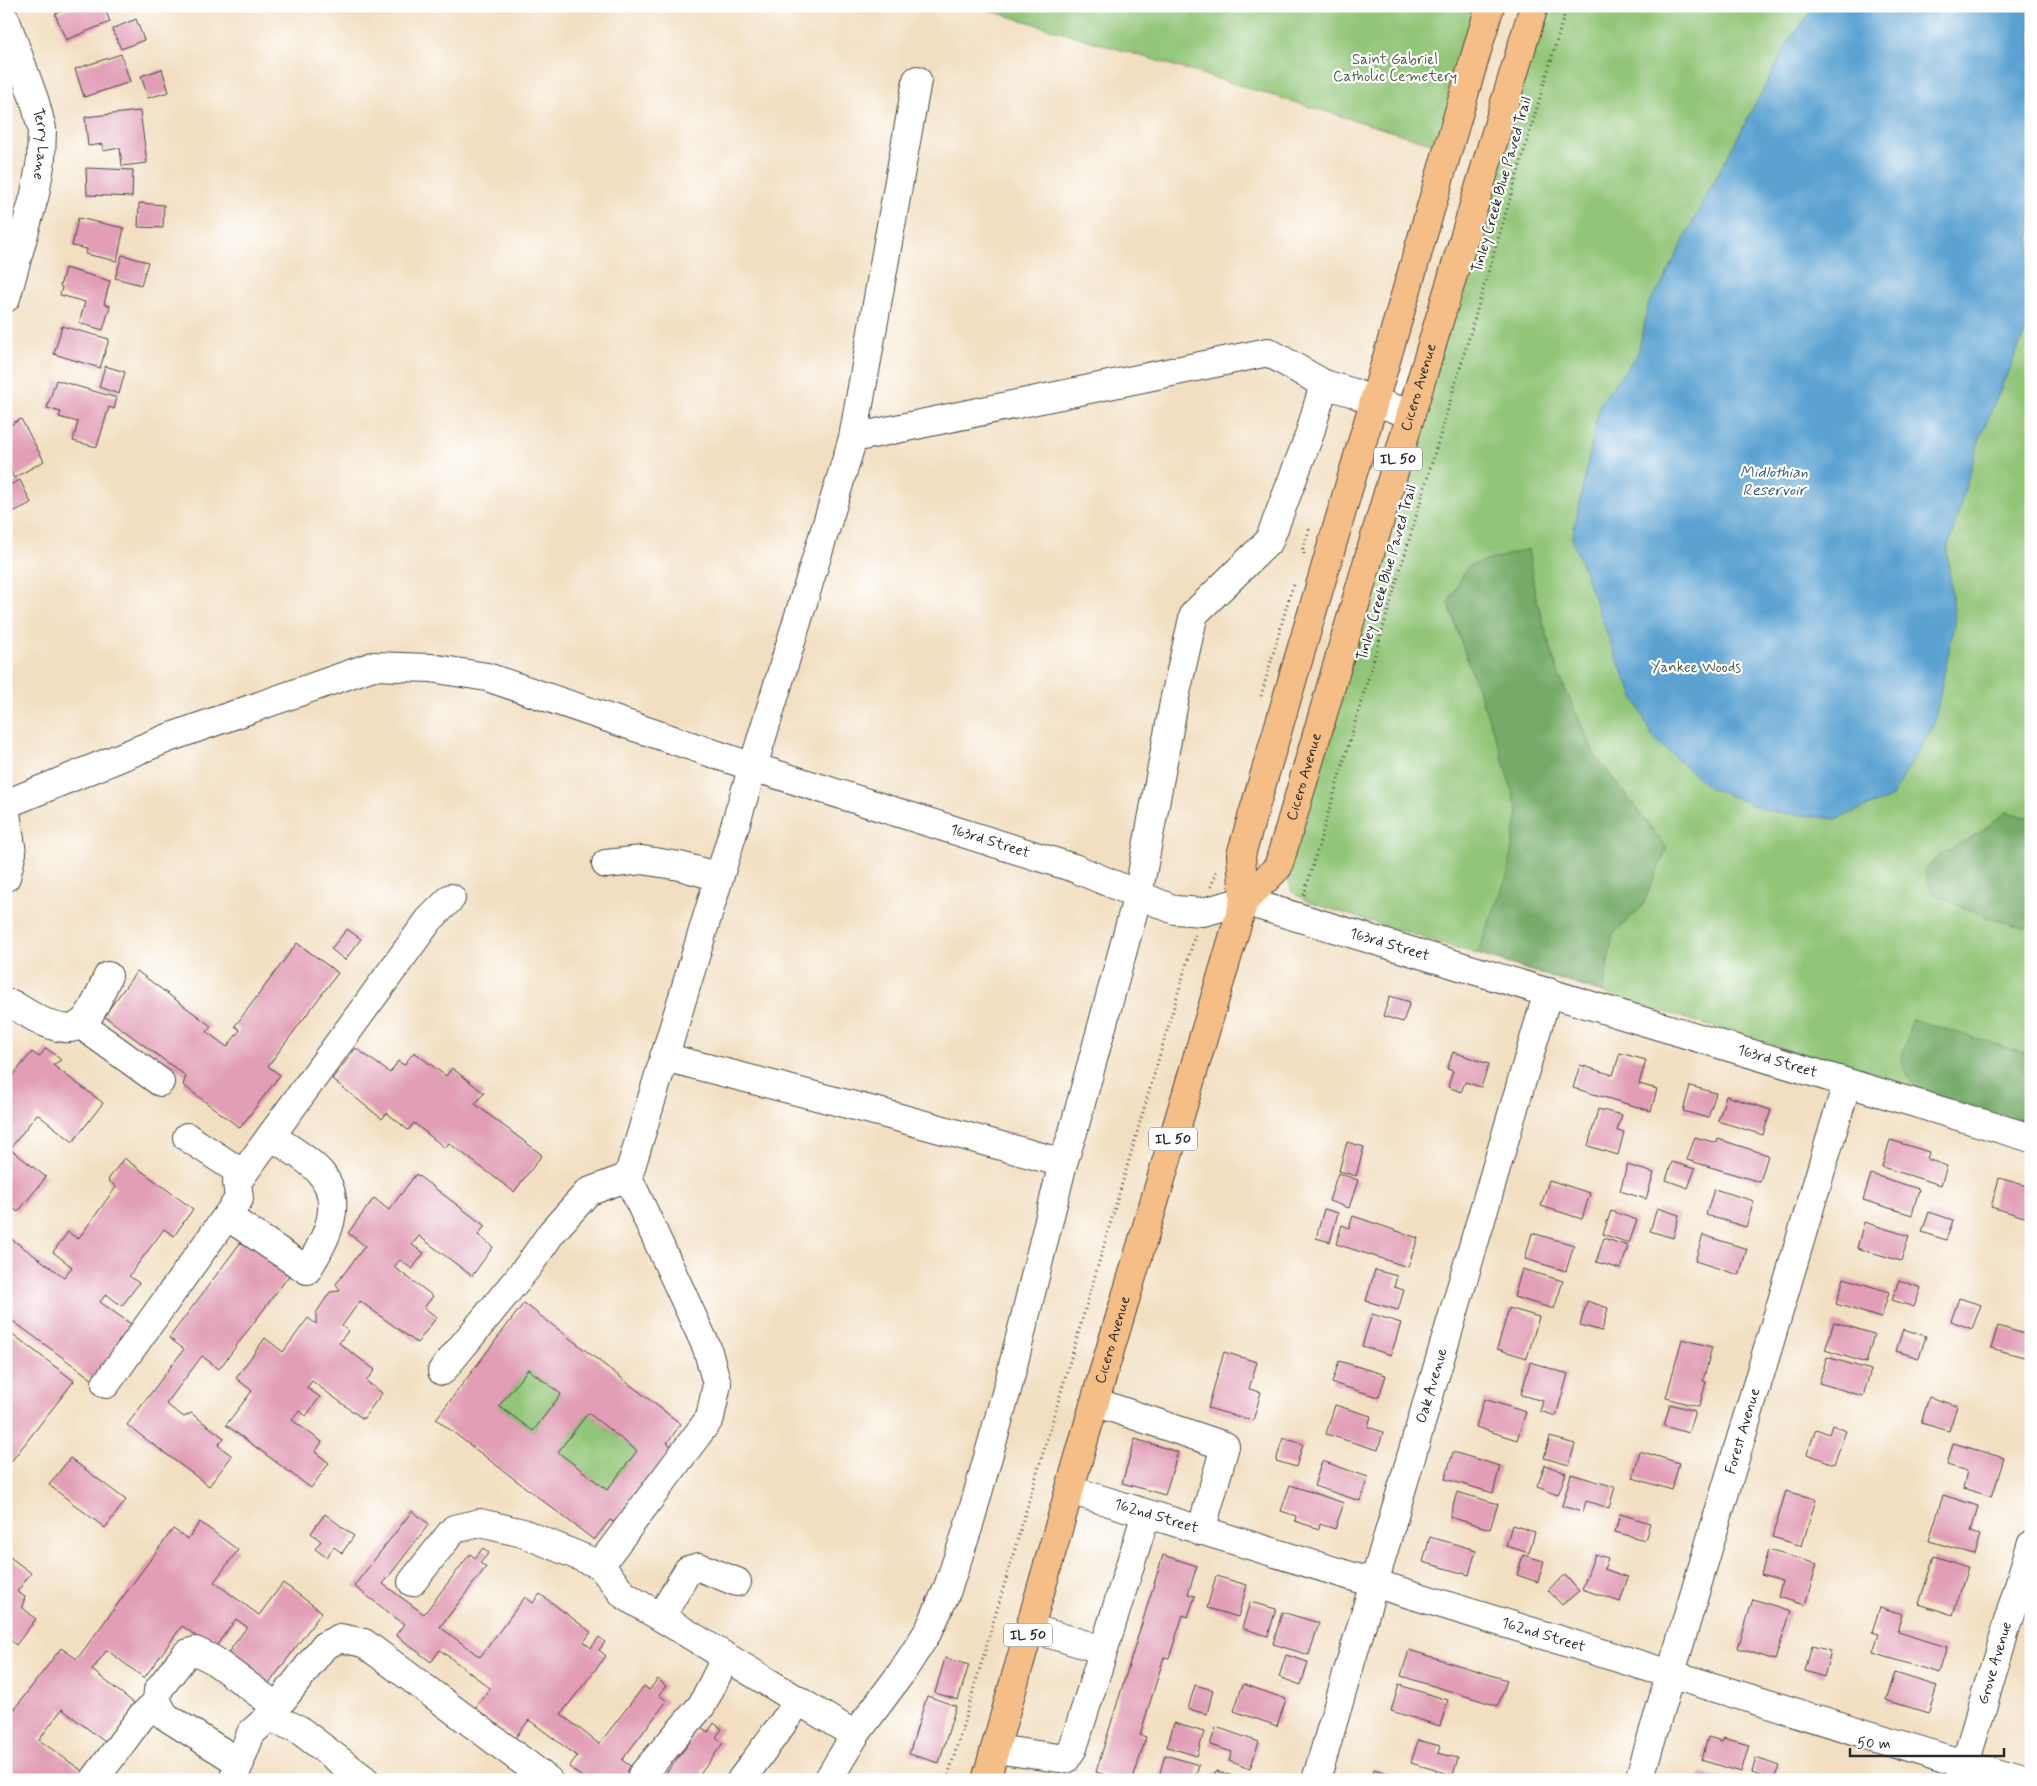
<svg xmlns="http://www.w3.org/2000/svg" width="2037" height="1786" font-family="Mynerve,sans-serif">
  <rect width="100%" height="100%" fill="#fff"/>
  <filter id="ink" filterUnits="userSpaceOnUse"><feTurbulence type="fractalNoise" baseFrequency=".02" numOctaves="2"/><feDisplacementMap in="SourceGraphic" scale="10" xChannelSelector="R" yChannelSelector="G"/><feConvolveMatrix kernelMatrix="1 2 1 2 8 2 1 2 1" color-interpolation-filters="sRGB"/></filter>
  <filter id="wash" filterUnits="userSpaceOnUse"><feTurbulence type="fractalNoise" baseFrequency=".0096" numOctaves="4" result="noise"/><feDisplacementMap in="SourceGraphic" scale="20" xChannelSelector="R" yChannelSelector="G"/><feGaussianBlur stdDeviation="1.12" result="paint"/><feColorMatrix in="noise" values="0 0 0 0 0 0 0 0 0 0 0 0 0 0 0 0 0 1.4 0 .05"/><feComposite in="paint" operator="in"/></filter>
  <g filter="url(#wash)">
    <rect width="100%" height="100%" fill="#f2dfc1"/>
    <g fill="#91c577" stroke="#5e7851">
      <polygon points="975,6 1477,6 1437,145"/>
      <polygon points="1542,6 2031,6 2031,1125 1308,902 1291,891 1287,871"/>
      <polygon points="528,1369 561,1394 533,1431 499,1406"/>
      <polygon points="588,1413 637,1451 607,1490 558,1452"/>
    </g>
    <g fill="#74aa68" stroke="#506a4a">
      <polygon points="1528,549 1535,593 1558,673 1595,755 1667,848 1642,907 1613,934 1603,992 1477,954 1507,876 1518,811 1499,746 1474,680 1448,603 1468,566"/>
      <polygon points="2006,812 2031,818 2031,929 1991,919 1933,894 1924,869 1944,853 1984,830"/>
      <polygon points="1912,1019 2031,1055 2031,1125 1915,1089 1901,1061"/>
    </g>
    <polygon fill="#5ca2d1" stroke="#44667e" points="1815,6 2031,6 2031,318 1981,435 1947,551 1955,620 1934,725 1891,798 1836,819 1768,811 1710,788 1653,738 1615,655 1572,539 1600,403 1638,353 1649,302 1663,282 1694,219 1790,39"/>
    <g id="blocks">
      <g fill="#e19eb5" fill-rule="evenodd">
        <polygon points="73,6 104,6 110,22 66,40 55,14"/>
        <polygon points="136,19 144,40 121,49 112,29"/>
        <polygon points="121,54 130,82 84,97 75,69"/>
        <polygon points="162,69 169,92 148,98 141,76"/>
        <polygon points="140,111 147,163 122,166 120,148 103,151 103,144 88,146 85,117"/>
        <polygon points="86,168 133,170 132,197 87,195"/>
        <polygon points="139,203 164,205 163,228 138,227"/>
        <polygon points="78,218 124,228 117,261 85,254 87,249 72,246"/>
        <polygon points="122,255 148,262 141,285 115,278"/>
        <polygon points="65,268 110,281 104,304 110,306 103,330 79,323 85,302 60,295 62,287 60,286"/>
        <polygon points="62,326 109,339 100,368 54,354"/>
        <polygon points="105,366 125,372 119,394 99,387"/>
        <polygon points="56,380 117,398 114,409 109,407 97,447 73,441 78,422 59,417 61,412 47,408"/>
        <polygon points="21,419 44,461 14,478 6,464 6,427"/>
        <polygon points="20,480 31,503 11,513 6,504 6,487"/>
        <polygon points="347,929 361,939 345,960 331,949"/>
        <polygon points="297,943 338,973 268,1066 280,1075 240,1128 183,1085 186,1076 104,1016 137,971 211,1026 207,1032 227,1047 240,1030 235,1026"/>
        <polygon points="1390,996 1410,1002 1403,1022 1383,1016"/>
        <polygon points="46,1048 61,1060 53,1065 103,1103 73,1142 37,1114 10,1149 46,1177 18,1212 6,1203 6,1084 32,1052 39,1057"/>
        <polygon points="356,1048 390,1073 398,1061 404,1065 414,1052 446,1076 452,1068 484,1093 475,1104 542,1155 514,1192 449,1143 445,1148 414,1123 408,1130 387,1113 382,1119 332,1079"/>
        <polygon points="1453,1052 1489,1064 1481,1087 1465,1082 1461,1092 1448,1087 1453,1071 1447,1069"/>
        <polygon points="1620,1053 1646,1060 1639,1084 1657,1089 1651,1111 1573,1088 1580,1065 1613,1075"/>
        <polygon points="1690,1086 1716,1093 1708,1118 1683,1111"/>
        <polygon points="1726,1096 1771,1110 1763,1135 1718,1121"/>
        <polygon points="1598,1109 1622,1115 1617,1131 1624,1132 1618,1155 1588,1146"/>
        <polygon points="1695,1137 1717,1143 1718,1139 1768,1155 1760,1182 1687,1160"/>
        <polygon points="1890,1140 1929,1152 1927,1159 1947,1166 1941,1185 1882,1167"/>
        <polygon points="1347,1142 1364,1147 1356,1176 1339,1171"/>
        <polygon points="124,1158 193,1209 174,1236 164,1229 129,1276 139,1283 122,1306 106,1294 100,1302 135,1327 96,1382 6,1316 6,1235 64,1277 72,1267 53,1252 68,1232 78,1239 116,1187 108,1180"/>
        <polygon points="1672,1162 1695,1169 1688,1188 1666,1180"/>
        <polygon points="1627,1165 1654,1173 1646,1199 1620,1191"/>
        <polygon points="1338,1173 1358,1180 1349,1208 1329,1201"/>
        <polygon points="416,1174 485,1226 478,1235 493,1247 472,1276 419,1236 412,1245 424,1253 412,1269 400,1260 394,1267 433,1296 424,1308 437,1317 417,1343 360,1301 342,1326 348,1331 339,1343 375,1370 366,1381 382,1393 363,1419 312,1381 307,1388 320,1397 306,1416 299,1411 292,1420 322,1442 315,1452 329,1463 311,1488 226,1425 252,1391 236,1378 265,1338 283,1352 308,1318 316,1324 316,1313 330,1292 340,1291 336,1284 365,1246 348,1233 374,1198 389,1210"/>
        <polygon points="1871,1174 1919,1189 1912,1215 1863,1200"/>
        <polygon points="1999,1178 2031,1187 2031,1219 1991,1207"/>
        <polygon points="1549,1180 1590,1193 1582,1219 1541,1206"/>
        <polygon points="1714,1189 1754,1201 1746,1227 1706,1215"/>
        <polygon points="1657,1208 1679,1215 1673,1238 1650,1231"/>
        <polygon points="1324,1209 1338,1213 1330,1242 1316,1238"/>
        <polygon points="1611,1211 1637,1220 1629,1243 1603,1234"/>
        <polygon points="1929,1212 1953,1220 1946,1240 1922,1232"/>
        <polygon points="1353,1216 1418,1238 1408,1267 1336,1244 1342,1225 1349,1228"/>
        <polygon points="1864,1222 1909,1236 1901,1261 1857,1248"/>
        <polygon points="1532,1233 1574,1245 1566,1271 1525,1259"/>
        <polygon points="1703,1235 1747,1249 1739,1275 1695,1261"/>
        <polygon points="244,1238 291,1273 219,1369 202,1356 166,1404 184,1417 191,1413 224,1438 218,1445 232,1456 209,1486 127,1425 184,1349 169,1338"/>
        <polygon points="1604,1238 1628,1246 1621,1269 1596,1262"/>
        <polygon points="1522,1269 1563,1281 1554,1309 1514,1297"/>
        <polygon points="1375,1270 1397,1276 1394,1287 1404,1290 1398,1310 1366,1301"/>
        <polygon points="1844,1278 1889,1292 1881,1318 1836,1304"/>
        <polygon points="1899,1280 1921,1288 1914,1307 1892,1300"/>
        <polygon points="1959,1298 1981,1305 1972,1329 1951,1321"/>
        <polygon points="1587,1301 1608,1308 1602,1331 1580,1325"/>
        <path d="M 524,1303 L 681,1424 L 667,1443 L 673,1447 L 616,1523 L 610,1520 L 594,1540 L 436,1419 ZM 528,1369 L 561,1394 L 533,1431 L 499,1406 ZM 588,1413 L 637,1451 L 607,1490 L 558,1452 Z"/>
        <polygon points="1509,1308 1539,1317 1527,1358 1497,1349"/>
        <polygon points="1372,1314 1401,1323 1391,1355 1362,1346"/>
        <polygon points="1834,1322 1874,1334 1866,1363 1825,1350"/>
        <polygon points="1998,1326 2031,1336 2031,1359 1991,1348"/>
        <polygon points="6,1329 74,1381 6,1468"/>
        <polygon points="1903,1329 1926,1336 1919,1358 1896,1351"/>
        <polygon points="1682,1339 1712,1347 1703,1381 1706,1382 1699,1407 1666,1398"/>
        <polygon points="1224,1352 1257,1362 1249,1389 1261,1392 1253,1421 1208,1408"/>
        <polygon points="1827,1357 1871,1370 1863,1396 1819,1383"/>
        <polygon points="1339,1361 1386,1375 1379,1397 1332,1383"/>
        <polygon points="1530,1362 1568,1374 1556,1416 1540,1411 1543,1401 1521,1395"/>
        <polygon points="1929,1397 1957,1406 1949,1431 1921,1423"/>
        <polygon points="1484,1399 1526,1412 1517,1440 1476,1427"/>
        <polygon points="1670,1404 1695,1411 1688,1433 1664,1426"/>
        <polygon points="1335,1405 1371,1416 1368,1427 1383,1432 1378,1450 1326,1434"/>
        <polygon points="1832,1425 1846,1431 1834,1464 1807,1454 1816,1429 1829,1434"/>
        <polygon points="1550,1437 1575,1444 1569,1465 1544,1458"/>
        <polygon points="1283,1438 1303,1444 1296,1467 1276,1461"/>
        <polygon points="1135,1439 1178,1452 1165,1495 1122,1483"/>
        <polygon points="1953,1443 2004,1458 1992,1497 1963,1488 1967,1471 1947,1465"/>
        <polygon points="1640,1451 1679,1463 1672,1490 1633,1478"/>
        <polygon points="1453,1452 1500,1466 1493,1493 1445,1479"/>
        <polygon points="70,1458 126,1500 105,1528 49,1485"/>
        <polygon points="1322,1461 1368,1477 1360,1501 1314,1486"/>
        <polygon points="1545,1465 1566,1473 1558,1495 1537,1487"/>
        <polygon points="1571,1474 1615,1487 1609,1508 1586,1501 1583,1512 1562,1506"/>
        <polygon points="1290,1485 1344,1503 1335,1529 1320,1524 1319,1529 1295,1521 1296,1516 1281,1511"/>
        <polygon points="1786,1491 1816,1499 1802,1546 1772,1537"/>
        <polygon points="1457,1492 1498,1504 1490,1529 1450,1517"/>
        <polygon points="1943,1495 1978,1506 1971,1532 1980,1535 1974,1554 1929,1541"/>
        <polygon points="412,1511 429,1524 383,1584 424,1614 470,1554 475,1558 483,1548 489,1553 480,1563 486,1567 440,1627 480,1657 525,1597 533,1603 540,1594 591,1632 584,1642 591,1648 599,1637 605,1642 599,1650 606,1656 561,1714 599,1744 644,1686 649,1690 658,1679 666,1686 659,1695 667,1701 622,1760 649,1780 586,1780 569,1767 577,1756 529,1720 515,1738 475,1708 490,1688 440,1650 431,1662 396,1635 404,1624 354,1586"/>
        <polygon points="325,1514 354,1536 342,1553 334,1547 326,1557 315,1549 321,1541 311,1533"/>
        <polygon points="1620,1514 1650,1523 1645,1540 1615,1532"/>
        <polygon points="200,1522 238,1550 214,1582 259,1615 283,1583 322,1612 265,1689 224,1658 247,1627 236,1619 214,1649 182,1626 144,1678 107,1650 92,1670 134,1703 105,1742 62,1709 39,1740 85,1773 80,1780 6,1780 6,1720 61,1648 77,1659 173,1529 188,1539"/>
        <polygon points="1512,1525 1535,1532 1529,1553 1506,1546"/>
        <polygon points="1430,1537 1476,1550 1469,1575 1423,1562"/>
        <polygon points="1768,1550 1817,1564 1805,1605 1778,1597 1782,1581 1761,1575"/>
        <polygon points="6,1554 31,1573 17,1592 25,1597 22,1607 36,1619 16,1645 8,1638 6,1639"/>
        <polygon points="1595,1554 1608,1558 1604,1569 1628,1577 1620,1602 1582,1589"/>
        <polygon points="1163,1555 1197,1566 1188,1594 1195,1596 1188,1617 1183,1615 1169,1658 1164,1657 1140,1735 1146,1737 1133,1780 1122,1780 1096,1772"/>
        <polygon points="1523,1555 1544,1561 1538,1582 1517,1575"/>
        <polygon points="1934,1556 1968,1567 1953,1615 1919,1604"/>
        <polygon points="1565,1575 1579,1591 1562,1605 1548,1590"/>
        <polygon points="1216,1576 1247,1585 1238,1617 1207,1608"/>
        <polygon points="1753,1599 1791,1611 1775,1660 1738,1648"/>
        <polygon points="1250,1602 1276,1609 1268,1636 1242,1628"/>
        <polygon points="1880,1607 1902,1614 1897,1632 1947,1647 1939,1673 1873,1653 1879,1634 1872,1632"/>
        <polygon points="1282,1612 1319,1623 1309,1655 1273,1644"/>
        <polygon points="1812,1646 1831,1651 1824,1677 1805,1671"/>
        <polygon points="1409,1650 1507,1680 1498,1706 1401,1676"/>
        <polygon points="1286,1655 1308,1662 1301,1685 1279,1677"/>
        <polygon points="945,1658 969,1665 958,1700 935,1693"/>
        <polygon points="1895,1673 1937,1686 1928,1713 1886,1700"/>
        <polygon points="1243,1684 1286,1699 1277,1726 1234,1711"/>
        <polygon points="1195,1685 1213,1690 1207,1714 1188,1709"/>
        <polygon points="1399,1685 1448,1700 1440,1726 1391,1711"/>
        <polygon points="927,1696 956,1706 939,1763 909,1754"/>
        <polygon points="714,1723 722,1729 716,1737 723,1743 696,1780 661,1780 701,1727 708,1732"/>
        <polygon points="1174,1723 1204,1732 1197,1756 1167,1747"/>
        <polygon points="1216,1727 1259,1742 1250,1769 1229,1761 1232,1752 1210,1745"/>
        <polygon points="1708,1737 1722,1741 1723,1738 1749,1745 1741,1772 1702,1760"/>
        <polygon points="1418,1740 1440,1746 1438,1753 1458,1758 1453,1775 1411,1763"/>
        <polygon points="1165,1755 1199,1765 1195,1780 1158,1780"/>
        <polygon points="1756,1758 1779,1766 1774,1780 1752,1772"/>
        <polygon points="1374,1769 1408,1779 1408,1780 1370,1780"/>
        <polygon points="1216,1771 1244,1779 1244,1780 1213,1780"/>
        <polygon points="1701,1773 1723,1779 1723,1780 1699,1780"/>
      </g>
    </g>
  </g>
  <g filter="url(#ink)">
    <use href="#blocks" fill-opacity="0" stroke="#494642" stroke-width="1"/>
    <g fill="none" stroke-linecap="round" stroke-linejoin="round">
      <g stroke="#494642" stroke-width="30">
        <g id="minor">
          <path id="s1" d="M 6,21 L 35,102 L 42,129 L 41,160 L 35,194 L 6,298"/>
          <polyline points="853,438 917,80"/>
          <path id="s2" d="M 6,804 L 168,738 L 373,666 L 431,668 L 487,677 L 753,767 L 1074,868 L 1175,910 L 1203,912 L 1244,901 L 2031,1138"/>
          <polyline points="6,813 12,853 6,877"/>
          <polyline points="606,864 642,860 680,866 719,877"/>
          <path d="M 12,1004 C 28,1014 63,1038 81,1024 C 94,1013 101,990 108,976"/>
          <polyline points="80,1024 160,1082"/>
          <polyline points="664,1057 882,1113 1063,1163"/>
          <polyline points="187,1137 243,1174"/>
          <path d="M 227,1216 L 307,1270 C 326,1240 347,1201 318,1170 C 305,1157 286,1146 271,1136"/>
          <polyline points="442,1371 529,1265 552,1232 588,1192 628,1177"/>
          <polyline points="106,1384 239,1199 237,1182 429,920 451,898"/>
          <polyline points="1095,1402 1225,1446 1201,1531"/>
          <path id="s3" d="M 1070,1490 L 2016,1780"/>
          <polyline points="412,1582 454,1529 480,1523 523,1533 600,1565"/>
          <polyline points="661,1617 688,1570 699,1567 737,1582"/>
          <polyline points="1030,1628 1103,1650"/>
          <polyline points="269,1717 298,1729 365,1780"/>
          <polyline points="855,1735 624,1595 600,1565 710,1418 717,1384 707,1348 628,1177 853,438 1268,352 1324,384 1354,393 1374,402 1411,414"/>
          <polyline points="995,1749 1066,1759 1073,1748 1146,1514"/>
          <polyline points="240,1763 165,1716 157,1702 158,1690 186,1654 195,1651 212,1659 277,1707"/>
          <polyline points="642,1775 702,1705 726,1657"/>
          <polyline points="94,1780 141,1717 157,1702"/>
          <polyline points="233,1780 251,1733 269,1717 324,1646 340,1638 364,1643 548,1780"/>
          <polyline points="741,1780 799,1701"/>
          <polyline points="828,1780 855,1735 902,1672 929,1630 947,1590 968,1528 1008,1386 1063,1163 1073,1132 1138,895 1175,697 1194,614 1269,541 1309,436 1324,384"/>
          <path id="s4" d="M 1316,1780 L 1548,992"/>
          <path id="s5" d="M 1639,1780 L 1847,1083"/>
          <path id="s6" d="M 1960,1780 L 2031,1545"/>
        </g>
      </g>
      <g stroke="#494642" stroke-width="30">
        <g id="major">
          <path id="s7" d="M 1244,901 L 1278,867 L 1411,414 L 1534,6"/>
          <path id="s8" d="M 986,1780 L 1102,1377 L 1244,901 L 1241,855 L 1490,6"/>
        </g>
      </g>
      <g stroke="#494642" stroke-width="3" stroke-dasharray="1 4" stroke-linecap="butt">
        <polyline points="1304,554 1303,549 1310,528"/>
        <polyline points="1261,696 1292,588 1294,585"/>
        <polyline points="1211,887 1217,869"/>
        <polyline points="1304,895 1567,6"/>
        <polyline points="947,1780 1195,935"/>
      </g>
      <use href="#minor" stroke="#fff" stroke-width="28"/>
      <use href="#major" stroke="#f6be87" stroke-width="28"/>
    </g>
  </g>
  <g text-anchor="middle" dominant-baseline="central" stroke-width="4.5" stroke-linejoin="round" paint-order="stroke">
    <g fill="#fff" stroke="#6b6b6b" stroke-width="1">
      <rect x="1374" y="447.5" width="48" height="23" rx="4"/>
      <rect x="1149" y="1127.5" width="48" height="23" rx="4"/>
      <rect x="1004" y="1623.5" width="48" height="23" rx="4"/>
    </g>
    <g font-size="14" font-weight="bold" fill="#2b2b2b">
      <text x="1398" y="459">IL 50</text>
      <text x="1173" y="1139">IL 50</text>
      <text x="1028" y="1635">IL 50</text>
    </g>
    <g font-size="15" fill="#4f6146" stroke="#fff">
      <text x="1395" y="60">Saint Gabriel<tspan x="1395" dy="17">Catholic Cemetery</tspan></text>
      <text x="1696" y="668">Yankee Woods</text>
    </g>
    <g font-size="15" fill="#2b2b2b" stroke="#fff">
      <text stroke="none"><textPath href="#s1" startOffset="129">Terry Lane</textPath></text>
      <text transform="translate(1502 185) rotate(-74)">Tinley Creek Blue Paved Trail</text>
      <text stroke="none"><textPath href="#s7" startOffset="548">Cicero Avenue</textPath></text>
      <text transform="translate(1387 573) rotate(-74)">Tinley Creek Blue Paved Trail</text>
      <text stroke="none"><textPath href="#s7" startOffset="142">Cicero Avenue</textPath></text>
      <text stroke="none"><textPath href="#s2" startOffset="1036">163rd Street</textPath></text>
      <text stroke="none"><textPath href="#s2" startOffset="1456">163rd Street</textPath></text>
      <text stroke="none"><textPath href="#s2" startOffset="1861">163rd Street</textPath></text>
      <text stroke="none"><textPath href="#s8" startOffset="458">Cicero Avenue</textPath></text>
      <text stroke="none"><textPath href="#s4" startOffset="411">Oak Avenue</textPath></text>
      <text stroke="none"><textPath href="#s5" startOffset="364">Forest Avenue</textPath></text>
      <text stroke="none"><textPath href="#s3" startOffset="90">162nd Street</textPath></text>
      <text stroke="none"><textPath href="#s3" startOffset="495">162nd Street</textPath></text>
      <text stroke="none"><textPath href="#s6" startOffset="122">Grove Avenue</textPath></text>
    </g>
    <g font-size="16" font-style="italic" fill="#416176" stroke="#fff">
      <text x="1774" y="472">Midlothian<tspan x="1774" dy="18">Reservoir</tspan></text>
    </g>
  </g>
  <rect width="2037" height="1786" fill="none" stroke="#fff" stroke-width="25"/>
  <path d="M1850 1748v8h154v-8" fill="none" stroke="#2b2b2b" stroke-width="2.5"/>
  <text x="1857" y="1748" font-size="15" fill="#2b2b2b" stroke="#ffffff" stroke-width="4" paint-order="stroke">50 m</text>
</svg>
